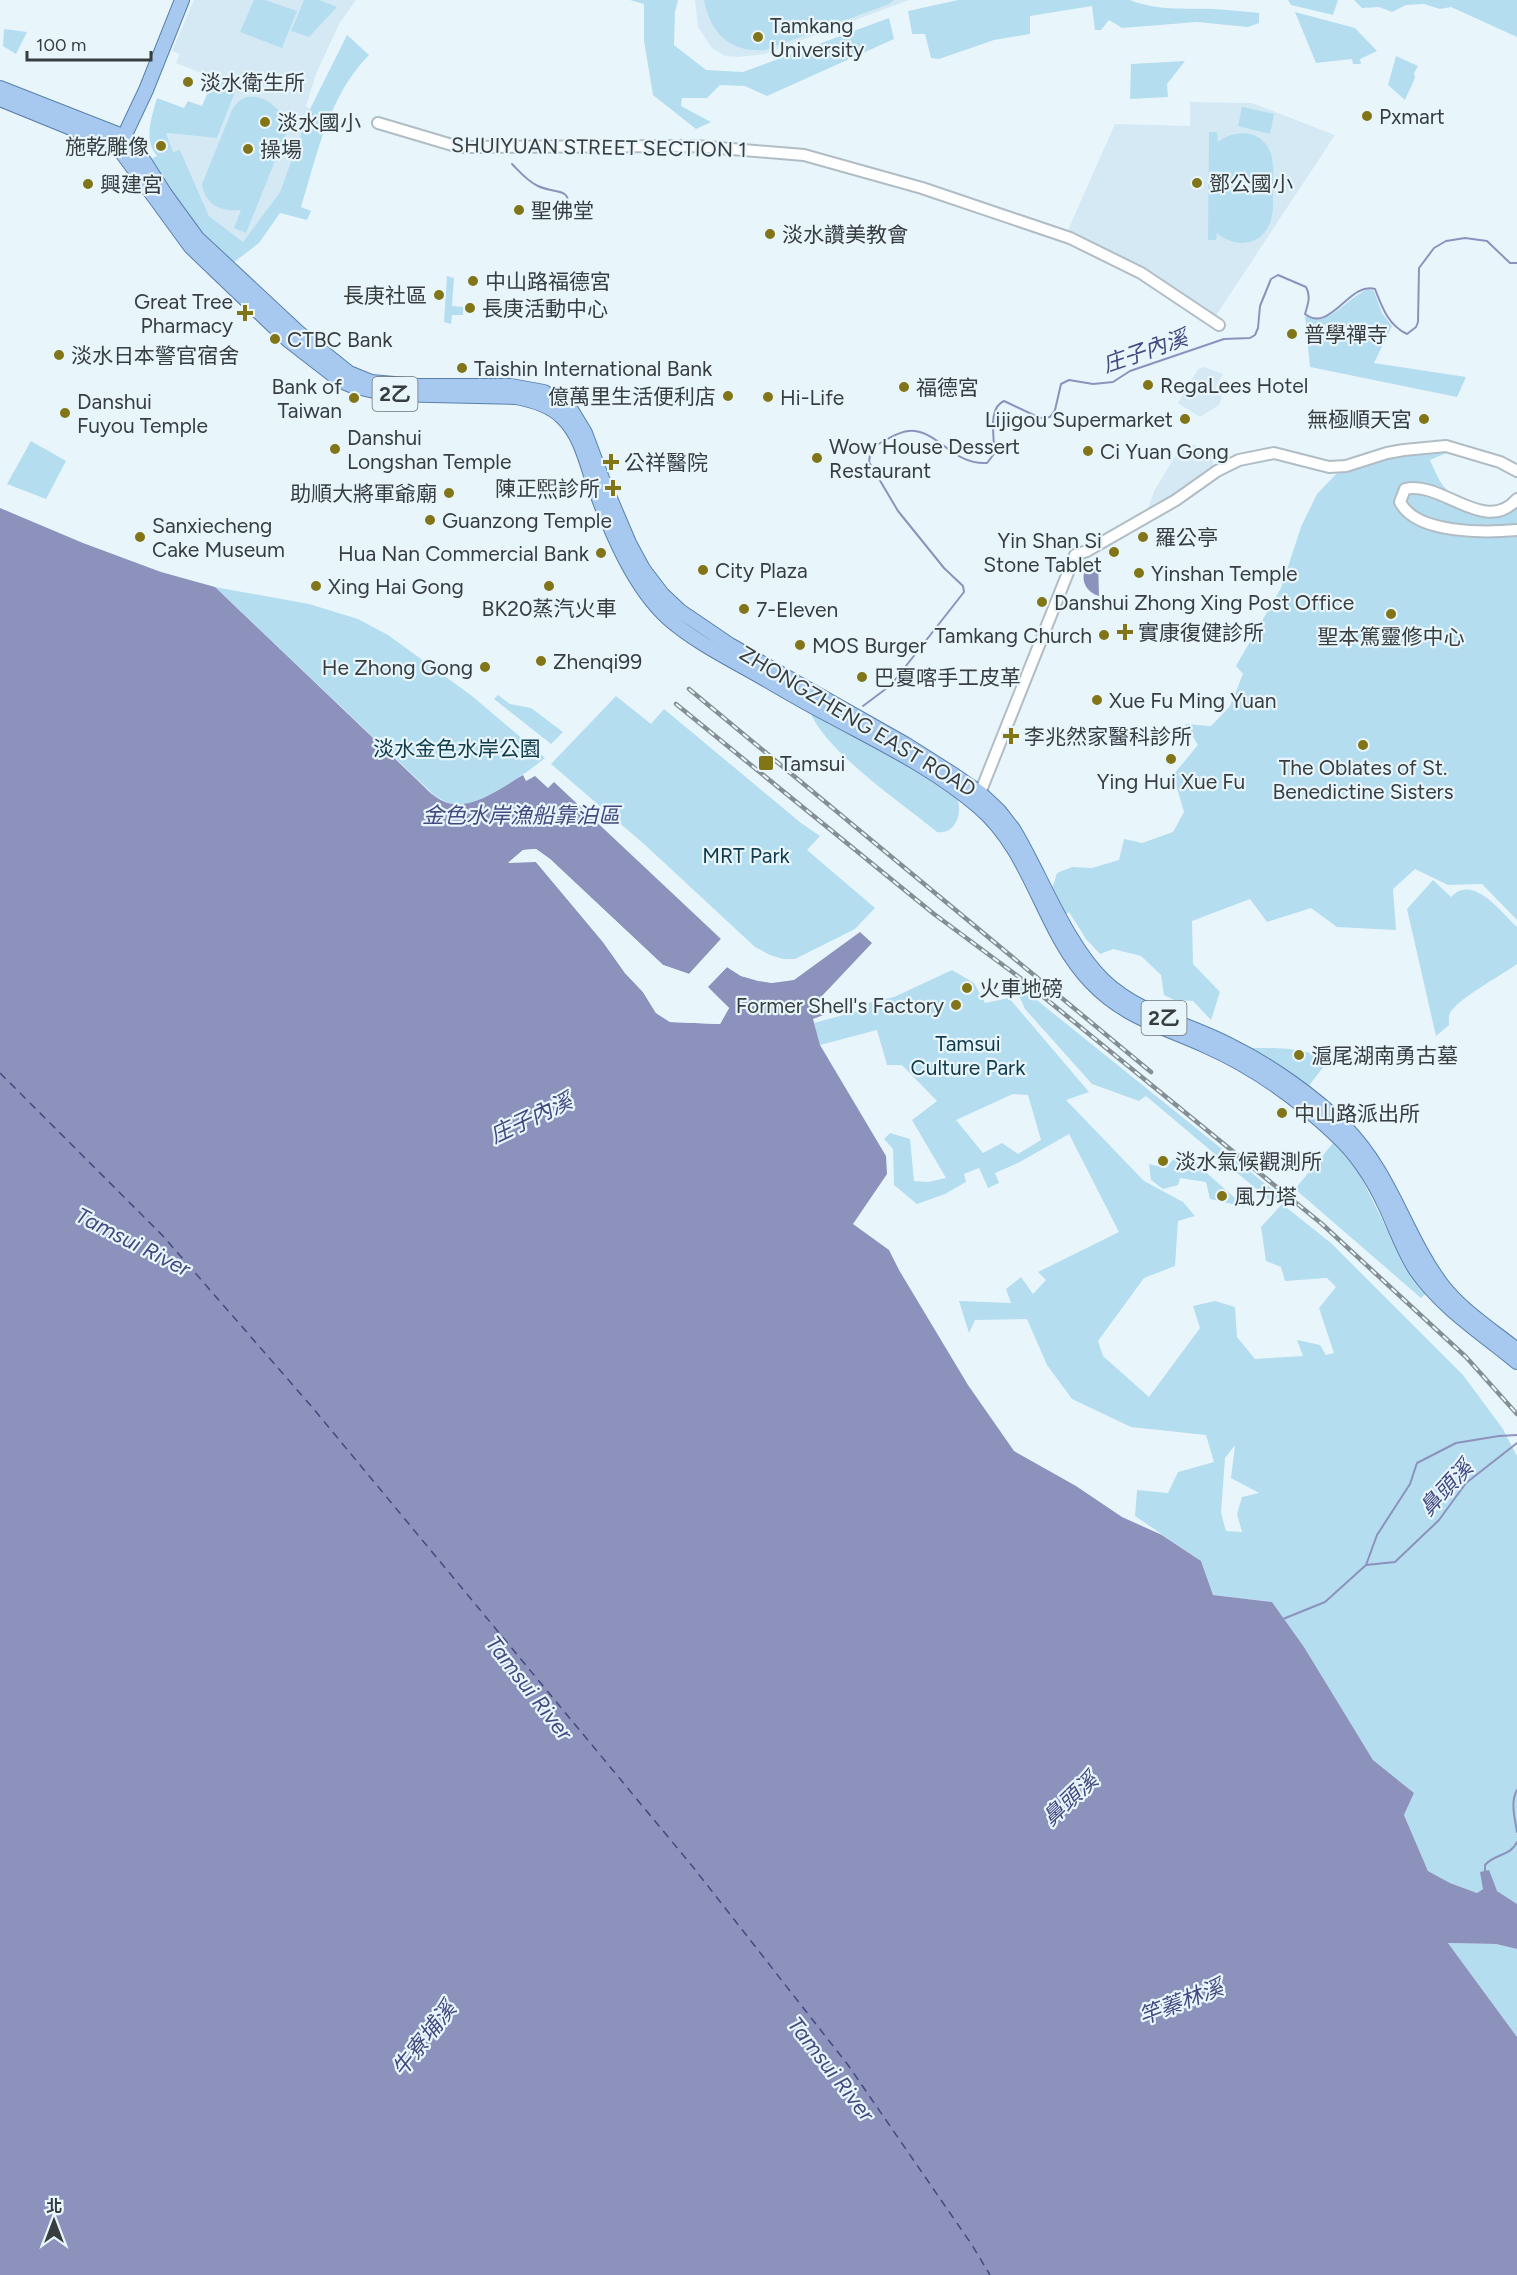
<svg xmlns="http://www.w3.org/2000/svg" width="1517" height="2275" font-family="Figtree,'Noto Sans TC',sans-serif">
  <rect width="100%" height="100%" fill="#e8f6fc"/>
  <g fill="#d4e9f3">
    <polygon points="194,0 356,0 339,24 316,74 306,106 310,109 280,192 243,243 209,216 180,150 173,153 166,133 217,138 237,87 176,63 180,54 172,51"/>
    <polygon points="695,0 909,0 765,54 738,57 725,56 712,48 698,27"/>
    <polygon points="1190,102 1252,103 1335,135 1215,317 1143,271 1068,230 1115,124 1190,126"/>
    <polygon points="1204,367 1223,374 1216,388 1222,397 1219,405 1200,417 1178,403 1198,369"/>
    <polygon points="1188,443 1211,451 1214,469 1147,512 1154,491 1181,447"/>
  </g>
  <g fill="#b5ddf0" fill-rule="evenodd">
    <polygon points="254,0 265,0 297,11 282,48 240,32"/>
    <polygon points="304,0 319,0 337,7 309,37 291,31"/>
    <polygon points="630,0 678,0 675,12 674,45 706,70 743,72 889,18 894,39 767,96 745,86 720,85 707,98 682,98 681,106 711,122 696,129 653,95 644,41 644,4"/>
    <path d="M 704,0 L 894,0 L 889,4 L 765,50 C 730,53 710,33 704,0 Z"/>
    <path d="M 958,0 L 1130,0 C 1158,11 1183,8 1213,9 C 1228,10 1244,11 1259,13 L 1259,23 L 1248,27 L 1197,22 L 1122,28 L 1109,20 L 1101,30 L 1095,30 L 1092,6 L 1030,16 L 1030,34 L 994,40 L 939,59 L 931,58 L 925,34 L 912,34 L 908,11 Z"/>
    <polygon points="1288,0 1338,0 1333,15 1291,5"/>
    <polygon points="1354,0 1517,0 1517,37 1451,7 1440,9 1424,4 1406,5 1392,12 1379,7 1362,8"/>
    <polygon points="1295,12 1355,28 1377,51 1360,59 1361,64 1353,64 1352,59 1316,63"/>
    <polygon points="4,29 27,32 16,54 3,46"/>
    <path d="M 347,35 L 369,55 C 329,95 317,155 301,207 L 311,211 L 307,220 L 280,213 L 259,243 L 233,263 L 194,226 L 151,159 L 157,156 C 143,140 152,116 157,98 L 184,108 L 188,101 L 202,106 L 214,78 L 237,87 L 217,138 L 166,133 L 173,152 L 180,150 L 209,216 L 243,242 L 280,192 L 310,109 Z"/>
    <polygon points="1396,56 1418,66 1414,73 1415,78 1405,100 1388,85"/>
    <polygon points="1185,61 1167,84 1168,97 1130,99 1131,64"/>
    <path d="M 246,97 C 270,94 274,111 292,119 L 246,233 L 234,228 L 241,210 C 221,212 205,205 202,184 L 233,108 L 239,101 Z"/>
    <polygon points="1242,107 1274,114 1270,134 1238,126"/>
    <path d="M 1209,132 L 1217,132 L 1218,142 C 1237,127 1267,131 1272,158 C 1274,169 1273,180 1273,191 C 1273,201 1274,213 1270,223 C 1261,247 1234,248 1217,233 L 1216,240 L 1208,240 Z"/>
    <polygon points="447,276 454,278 452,306 463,307 463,315 452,315 451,324 444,322"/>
    <path d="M 1369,289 L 1374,291 L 1382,313 L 1392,326 L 1374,363 L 1466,377 L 1457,397 L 1310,367 L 1305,316 C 1330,329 1347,296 1369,289 Z"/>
    <polygon points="31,441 66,461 46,499 7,484"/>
    <path d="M 1426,452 L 1449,452 L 1430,460 C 1434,469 1439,482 1446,489 C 1463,506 1497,527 1517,506 L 1517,920 L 1482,884 L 1448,885 L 1415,869 L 1393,889 L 1396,930 L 1337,927 L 1311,908 L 1267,922 L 1250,899 L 1192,921 L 1193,964 L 1220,992 L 1211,1020 L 1193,1001 L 1174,1000 L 1164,995 L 1161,975 L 1141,956 L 1113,949 L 1100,954 L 1086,939 L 1069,912 L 1062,917 L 1049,890 L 1053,886 L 1057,873 L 1072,867 L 1092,868 L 1119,860 L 1124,839 L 1142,843 L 1173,832 L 1184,812 L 1173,775 L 1198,745 L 1185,724 L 1211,726 L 1230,706 L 1243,674 L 1236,666 L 1281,588 L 1301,527 L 1317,494 L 1341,469 L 1385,457 Z"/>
    <path d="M 215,587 L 309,604 L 358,619 L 388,635 L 472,696 L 545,758 C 528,772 479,806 457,805 C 449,804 442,800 435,796 Z"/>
    <polygon points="498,695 510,704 531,708 563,732 551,744 494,699"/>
    <polygon points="616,696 651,724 664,709 801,823 820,836 807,850 875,908 855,929 795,959 783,959 770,955 755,947 644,844 551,764"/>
    <path d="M 810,712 L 892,756 L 957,798 C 963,812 956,835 937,832 C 902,803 827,753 810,712 Z"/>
    <path d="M 1433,880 L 1451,897 C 1473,873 1501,912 1517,927 L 1517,964 C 1499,977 1464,995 1451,1011 C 1448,1016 1449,1020 1449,1025 L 1436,1036 L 1407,909 Z"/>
    <path d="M 952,970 L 974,983 L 985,1003 L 1009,998 L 1089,1092 L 1066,1100 L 1144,1181 L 1183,1202 L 1195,1216 L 1178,1221 L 1175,1266 L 1144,1278 L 1098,1341 L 1103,1356 L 1149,1397 L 1200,1328 L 1193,1306 L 1215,1301 L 1235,1307 L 1237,1337 L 1255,1359 L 1303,1356 L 1297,1340 L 1320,1345 L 1326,1355 L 1334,1353 L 1319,1308 L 1336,1287 L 1327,1278 L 1285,1281 L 1281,1267 L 1266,1261 L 1261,1227 L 1282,1204 L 1331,1243 L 1463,1375 L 1503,1429 L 1517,1456 L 1517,1904 L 1497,1891 L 1483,1889 L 1477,1893 L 1450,1883 L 1428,1871 L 1404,1815 L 1414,1793 L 1373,1760 L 1304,1647 L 1272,1602 L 1213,1595 L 1201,1561 L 1135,1516 L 1137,1490 L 1168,1493 L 1178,1472 L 1214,1462 L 1206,1435 L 1131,1427 L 1072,1399 L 1047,1365 L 1027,1319 L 975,1320 L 969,1333 L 959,1301 L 1011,1303 L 1006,1289 L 1021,1277 L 1033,1294 L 1046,1280 L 1038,1272 L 1119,1232 L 1069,1134 L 1018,1163 L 995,1173 L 999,1183 L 988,1188 L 979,1168 L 964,1174 L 966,1182 L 945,1194 L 917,1204 L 894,1185 L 893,1149 L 884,1139 L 890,1133 L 910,1139 L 914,1181 L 928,1182 L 946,1178 L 912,1120 L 937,1101 L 902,1065 L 887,1065 L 877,1030 L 820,1045 L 814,1023 L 869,1008 L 868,1003 L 894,997 ZM 1013,1094 L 1028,1095 L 1041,1140 L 1018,1154 L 1002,1143 L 983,1153 L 956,1120 ZM 1235,1445 L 1231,1478 L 1259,1493 L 1242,1497 L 1237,1514 L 1242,1532 L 1226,1531 L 1221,1513 L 1225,1458 Z"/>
    <polygon points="1012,980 1279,1195 1273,1203 1146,1096 1139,1101 1092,1084 1025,1009"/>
    <path d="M 1251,1048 C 1271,1048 1313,1047 1327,1062 L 1308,1087 Z"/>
    <polygon points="1334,1142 1359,1173 1406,1268 1426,1293 1421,1298 1295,1189"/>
    <polygon points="1181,1150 1245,1207 1210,1199 1206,1182 1180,1178 1178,1185 1163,1189 1151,1180 1149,1164 1166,1168"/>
    <polygon points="1448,1943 1496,1944 1517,1949 1517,2037"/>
  </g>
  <g fill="#8c92bc">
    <path d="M 0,508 L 83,543 L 161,572 L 215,587 L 413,776 C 423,785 432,797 445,802 C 470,812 502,787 523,775 L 526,781 L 535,776 L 548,788 L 554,782 L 721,939 L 689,974 L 663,965 L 550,859 L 536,849 L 523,850 L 509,862 L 536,862 L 603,942 L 625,973 L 643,992 L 656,1013 L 670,1022 L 720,1024 L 729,1008 L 707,987 L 727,967 L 741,976 L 758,981 L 772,983 L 794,980 L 860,932 L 872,943 L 821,997 L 826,1014 L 813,1019 L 820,1045 L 886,1156 L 887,1174 L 853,1224 L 889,1250 L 899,1270 L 968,1385 L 1014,1451 L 1076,1486 L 1122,1517 L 1162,1535 L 1201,1561 L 1213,1595 L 1272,1602 L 1304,1647 L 1373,1760 L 1414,1793 L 1404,1815 L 1428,1871 L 1450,1883 L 1477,1893 L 1483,1889 L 1480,1872 L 1489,1870 L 1497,1891 L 1517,1904 L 1517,1949 L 1496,1944 L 1448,1943 L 1517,2037 L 1517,2275 L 0,2275 Z"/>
    <path d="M 1098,559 L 1099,596 C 1079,590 1078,566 1098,559 Z"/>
  </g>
  <polygon fill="#e8f6fc" points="536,849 550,859 663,965 689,974 721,939 723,941 690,976 662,968 548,862 535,852 524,853 516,860 538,860 606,940 627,971 645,990 658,1011 671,1019 719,1021 726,1009 704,986 726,964 742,974 768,980 772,983 741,976 727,967 708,987 729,1008 720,1024 670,1022 656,1013 643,992 625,973 603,942 536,862 508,863 523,850"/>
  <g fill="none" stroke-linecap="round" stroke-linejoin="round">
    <g stroke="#8c92bc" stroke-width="2">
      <path d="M 512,164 C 520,172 527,181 538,186 C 560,196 572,183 568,219"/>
      <path d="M 863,706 L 891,685 L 964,592 L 963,586 L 944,568 L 898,511 L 869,462 L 871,448 C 883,442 901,429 915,431 C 940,434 954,465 987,463 L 994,454 C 995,438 987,408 1004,401 L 1040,418 L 1050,417 L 1055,410 L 1061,384 L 1069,380 L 1093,384 L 1113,382 L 1130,371 L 1224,339 L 1250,338 L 1255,335 L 1258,328 L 1260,306 L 1271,279 L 1278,275 L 1306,287 C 1311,296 1308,304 1305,314 C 1330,334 1350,281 1375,289 C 1382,307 1388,325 1407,334 L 1416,327 L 1418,322 L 1419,268 L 1434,248 L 1446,241 L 1465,238 L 1487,241 L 1510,263 L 1517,263"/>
      <polyline points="1366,1565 1395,1562 1439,1520 1466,1483 1517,1443"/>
      <polyline points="1283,1619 1325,1602 1366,1565 1377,1535 1410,1484 1417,1463 1456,1443 1499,1436 1517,1435"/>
      <path d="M 1517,1790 C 1510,1802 1515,1819 1517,1832"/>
      <path d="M 1485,1874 L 1485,1865 C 1494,1854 1511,1856 1517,1842"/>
    </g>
    <polyline stroke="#444980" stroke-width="1.5" stroke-dasharray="8 6" stroke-linecap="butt" points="0,1073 163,1236 312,1407 693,1867 848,2065 972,2245 990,2275"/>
    <g stroke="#b1bdc4" stroke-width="14">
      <g id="minor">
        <polyline points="378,123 459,147 696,146 804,155 922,188 1070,238 1141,273 1219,325"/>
        <path d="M 1517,499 C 1485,536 1442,480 1405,489 L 1400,502 C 1416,534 1485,533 1517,530"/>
        <polyline points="980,793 1075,555 1087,551 1176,500 1217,471 1239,460 1274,453 1329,467 1346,466 1387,453 1404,450 1446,446 1500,462 1517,471"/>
      </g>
    </g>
    <g stroke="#5a80ab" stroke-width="16">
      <g id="major">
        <path d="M 0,88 L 125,137 L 142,158 L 165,194 L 197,238 L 299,333 L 349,373 L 371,382 L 417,386 L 511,386 L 544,392 L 571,410 L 585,433 L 606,489 L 629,543 L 643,569 L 662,594 L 680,611 L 730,645 L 905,744 L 954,775 L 980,793 L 999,811 L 1013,829 C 1041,875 1065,943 1103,980 C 1139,1015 1188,1023 1231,1046 C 1270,1065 1315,1097 1345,1127 C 1392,1175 1404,1234 1442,1285 C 1462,1311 1492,1330 1517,1350"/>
        <polyline points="0,99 118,147"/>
        <polyline points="121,143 146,90 182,0"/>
        <path d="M 118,147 L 191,247 L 288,340 L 341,381 L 353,386 L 387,394 L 516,397 C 532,400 550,405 562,417 C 581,435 587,464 595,488 C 611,532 634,588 669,619 C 692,639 722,655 749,670 C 776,685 803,702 831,716 C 881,743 935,769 979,807 C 1033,853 1043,932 1091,982 C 1124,1017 1162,1026 1204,1045 C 1252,1066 1297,1098 1335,1134 C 1356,1153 1373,1179 1385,1205 C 1395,1226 1403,1250 1416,1270 C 1442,1308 1482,1333 1517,1362"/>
      </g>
    </g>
    <use href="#minor" stroke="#fff" stroke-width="10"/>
    <use href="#major" stroke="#a7c8ef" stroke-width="14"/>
    <g stroke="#858e93" stroke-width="4.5">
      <g id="rail">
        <polyline points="689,689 1151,1072"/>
        <polyline points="676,704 934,914 1019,977 1322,1224 1466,1357 1517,1414"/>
      </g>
    </g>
    <use href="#rail" stroke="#e8f6fc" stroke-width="2" stroke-dasharray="7" stroke-linecap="butt"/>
  </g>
  <g fill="#817518" stroke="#e8f6fc" stroke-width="2">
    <circle cx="758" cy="37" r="6"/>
    <circle cx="188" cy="82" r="6"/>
    <circle cx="1367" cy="116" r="6"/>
    <circle cx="265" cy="122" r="6"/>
    <circle cx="161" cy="146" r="6"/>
    <circle cx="248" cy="149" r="6"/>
    <circle cx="1197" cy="183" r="6"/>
    <circle cx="88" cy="184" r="6"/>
    <circle cx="519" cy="210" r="6"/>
    <circle cx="770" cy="234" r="6"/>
    <circle cx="473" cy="281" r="6"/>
    <circle cx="439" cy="295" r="6"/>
    <circle cx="470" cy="308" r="6"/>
    <path d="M242 304h6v6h6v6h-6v6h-6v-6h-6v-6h6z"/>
    <circle cx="1292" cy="334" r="6"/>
    <circle cx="275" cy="339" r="6"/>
    <circle cx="59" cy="355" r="6"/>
    <circle cx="462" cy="368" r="6"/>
    <circle cx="1148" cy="385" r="6"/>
    <circle cx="904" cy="387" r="6"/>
    <circle cx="728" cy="396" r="6"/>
    <circle cx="768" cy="397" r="6"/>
    <circle cx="354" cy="398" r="6"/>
    <circle cx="65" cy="413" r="6"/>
    <circle cx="1185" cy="419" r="6"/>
    <circle cx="1424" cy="419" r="6"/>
    <circle cx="335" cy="449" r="6"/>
    <circle cx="1088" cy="451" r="6"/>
    <circle cx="817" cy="458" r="6"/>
    <path d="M608 453h6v6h6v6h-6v6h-6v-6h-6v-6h6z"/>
    <path d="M610 479h6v6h6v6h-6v6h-6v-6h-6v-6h6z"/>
    <circle cx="449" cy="493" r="6"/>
    <circle cx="430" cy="520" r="6"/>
    <circle cx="140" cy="537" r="6"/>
    <circle cx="1143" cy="537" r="6"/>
    <circle cx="1114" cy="552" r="6"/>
    <circle cx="601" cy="553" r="6"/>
    <circle cx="703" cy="570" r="6"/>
    <circle cx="1139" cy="573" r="6"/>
    <circle cx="316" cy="586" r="6"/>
    <circle cx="549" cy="586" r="6"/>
    <circle cx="1042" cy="602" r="6"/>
    <circle cx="744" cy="609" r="6"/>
    <circle cx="1391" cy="614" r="6"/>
    <path d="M1122 623h6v6h6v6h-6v6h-6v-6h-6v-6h6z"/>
    <circle cx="1104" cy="635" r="6"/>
    <circle cx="800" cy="645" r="6"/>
    <circle cx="541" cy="661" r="6"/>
    <circle cx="485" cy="667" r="6"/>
    <circle cx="862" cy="677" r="6"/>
    <circle cx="1097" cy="700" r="6"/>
    <path d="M1008 727h6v6h6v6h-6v6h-6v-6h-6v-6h6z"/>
    <circle cx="1363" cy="745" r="6"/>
    <circle cx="1171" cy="759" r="6"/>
    <rect x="758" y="755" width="16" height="16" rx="3"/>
    <circle cx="967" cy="988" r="6"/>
    <circle cx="956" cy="1005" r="6"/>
    <circle cx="1299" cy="1055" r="6"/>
    <circle cx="1282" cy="1113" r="6"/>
    <circle cx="1163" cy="1161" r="6"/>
    <circle cx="1222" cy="1196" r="6"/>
  </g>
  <g text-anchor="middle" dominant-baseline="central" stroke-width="4.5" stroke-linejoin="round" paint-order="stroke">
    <g fill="#e8f6fc" stroke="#6d7478" stroke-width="1.5">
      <rect x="372.5" y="377" width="45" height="34" rx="4.5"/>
      <rect x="1141.5" y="1001" width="45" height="34" rx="4.5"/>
    </g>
    <g font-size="20" font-weight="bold" fill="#383d40">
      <text x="395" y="394">2乙</text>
      <text x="1164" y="1018">2乙</text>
    </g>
    <g font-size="21" fill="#383d40" stroke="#e8f6fc" text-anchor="start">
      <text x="770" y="25">Tamkang<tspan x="770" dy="24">University</tspan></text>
      <text x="200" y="82">淡水衛生所</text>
      <text x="1379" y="116">Pxmart</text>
      <text x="277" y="122">淡水國小</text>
      <text x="149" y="146" text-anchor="end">施乾雕像</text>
      <text x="260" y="149">操場</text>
      <text x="1209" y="183">鄧公國小</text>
      <text x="100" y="184">興建宮</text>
      <text x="531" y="210">聖佛堂</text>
      <text x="782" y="234">淡水讚美教會</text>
      <text x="485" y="281">中山路福德宮</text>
      <text x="427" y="295" text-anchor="end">長庚社區</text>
      <text x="233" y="301" text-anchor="end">Great Tree<tspan x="233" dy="24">Pharmacy</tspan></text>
      <text x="482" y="308">長庚活動中心</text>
      <text x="1304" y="334">普學禪寺</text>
      <text x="287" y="339">CTBC Bank</text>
      <text x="71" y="355">淡水日本警官宿舍</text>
      <text x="474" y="368">Taishin International Bank</text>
      <text x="1160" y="385">RegaLees Hotel</text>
      <text x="342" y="386" text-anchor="end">Bank of<tspan x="342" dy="24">Taiwan</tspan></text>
      <text x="916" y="387">福德宮</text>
      <text x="716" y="396" text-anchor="end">億萬里生活便利店</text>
      <text x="780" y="397">Hi-Life</text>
      <text x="77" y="401">Danshui<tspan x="77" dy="24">Fuyou Temple</tspan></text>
      <text x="1173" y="419" text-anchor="end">Lijigou Supermarket</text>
      <text x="1412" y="419" text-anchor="end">無極順天宮</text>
      <text x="347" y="437">Danshui<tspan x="347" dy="24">Longshan Temple</tspan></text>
      <text x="829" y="446">Wow House Dessert<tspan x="829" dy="24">Restaurant</tspan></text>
      <text x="1100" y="451">Ci Yuan Gong</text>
      <text x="624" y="462">公祥醫院</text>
      <text x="600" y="488" text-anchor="end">陳正煕診所</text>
      <text x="437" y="493" text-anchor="end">助順大將軍爺廟</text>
      <text x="442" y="520">Guanzong Temple</text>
      <text x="152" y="525">Sanxiecheng<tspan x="152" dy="24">Cake Museum</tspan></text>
      <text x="1155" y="537">羅公亭</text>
      <text x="1102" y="540" text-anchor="end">Yin Shan Si<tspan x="1102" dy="24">Stone Tablet</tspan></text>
      <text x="589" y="553" text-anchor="end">Hua Nan Commercial Bank</text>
      <text x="715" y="570">City Plaza</text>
      <text x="1151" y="573">Yinshan Temple</text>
      <text x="328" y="586">Xing Hai Gong</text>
      <text x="1054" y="602">Danshui Zhong Xing Post Office</text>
      <text x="549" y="608" text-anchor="middle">BK20蒸汽火車</text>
      <text x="756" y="609">7-Eleven</text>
      <text x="1138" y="632">實康復健診所</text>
      <text x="1092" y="635" text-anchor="end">Tamkang Church</text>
      <text x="1391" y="636" text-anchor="middle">聖本篤靈修中心</text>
      <text x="812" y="645">MOS Burger</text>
      <text x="553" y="661">Zhenqi99</text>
      <text x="473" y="667" text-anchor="end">He Zhong Gong</text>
      <text x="874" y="677">巴夏喀手工皮革</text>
      <text x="1109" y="700">Xue Fu Ming Yuan</text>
      <text x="1024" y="736">李兆然家醫科診所</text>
      <text x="780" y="763">Tamsui</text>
      <text x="1363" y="767" text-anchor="middle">The Oblates of St.<tspan x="1363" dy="24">Benedictine Sisters</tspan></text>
      <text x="1171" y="781" text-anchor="middle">Ying Hui Xue Fu</text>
      <text x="979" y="988">火車地磅</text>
      <text x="944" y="1005" text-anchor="end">Former Shell's Factory</text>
      <text x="1311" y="1055">滬尾湖南勇古墓</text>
      <text x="1294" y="1113">中山路派出所</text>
      <text x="1175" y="1161">淡水氣候觀測所</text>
      <text x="1234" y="1196">風力塔</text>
    </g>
    <g font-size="21" fill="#383d40" stroke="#e8f6fc">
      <text transform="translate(599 147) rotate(1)">SHUIYUAN STREET SECTION 1</text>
      <text transform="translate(858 721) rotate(31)">ZHONGZHENG EAST ROAD</text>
    </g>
    <g font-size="21" fill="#0f3b4b" stroke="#e8f6fc">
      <text x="457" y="748">淡水金色水岸公園</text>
      <text x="746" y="855">MRT Park</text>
      <text x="968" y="1043">Tamsui<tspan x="968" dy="24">Culture Park</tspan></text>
    </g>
    <g font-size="22" font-style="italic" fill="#444980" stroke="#e8f6fc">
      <text transform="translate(1145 351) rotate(-19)">庄子內溪</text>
      <text x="521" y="815">金色水岸漁船靠泊區</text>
      <text transform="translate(531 1118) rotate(-25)">庄子內溪</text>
      <text transform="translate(133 1242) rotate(27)">Tamsui River</text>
      <text transform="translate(1446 1488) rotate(-47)">鼻頭溪</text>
      <text transform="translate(529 1688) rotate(52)">Tamsui River</text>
      <text transform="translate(1070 1799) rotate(-43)">鼻頭溪</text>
      <text transform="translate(1181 2002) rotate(-21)">竿蓁林溪</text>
      <text transform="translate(424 2039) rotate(-52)">牛寮埔溪</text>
      <text transform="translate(831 2069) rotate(52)">Tamsui River</text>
    </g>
  </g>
  <g transform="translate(54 2221)" stroke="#e8f6fc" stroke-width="4.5" paint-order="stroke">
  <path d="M0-4.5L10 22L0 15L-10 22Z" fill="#383d40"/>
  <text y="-9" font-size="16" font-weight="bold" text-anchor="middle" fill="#383d40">北</text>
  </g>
  <path d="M27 51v9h124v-9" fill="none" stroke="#383d40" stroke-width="3"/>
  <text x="36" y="51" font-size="18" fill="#383d40" stroke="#e8f6fc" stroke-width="4.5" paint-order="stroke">100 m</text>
</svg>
